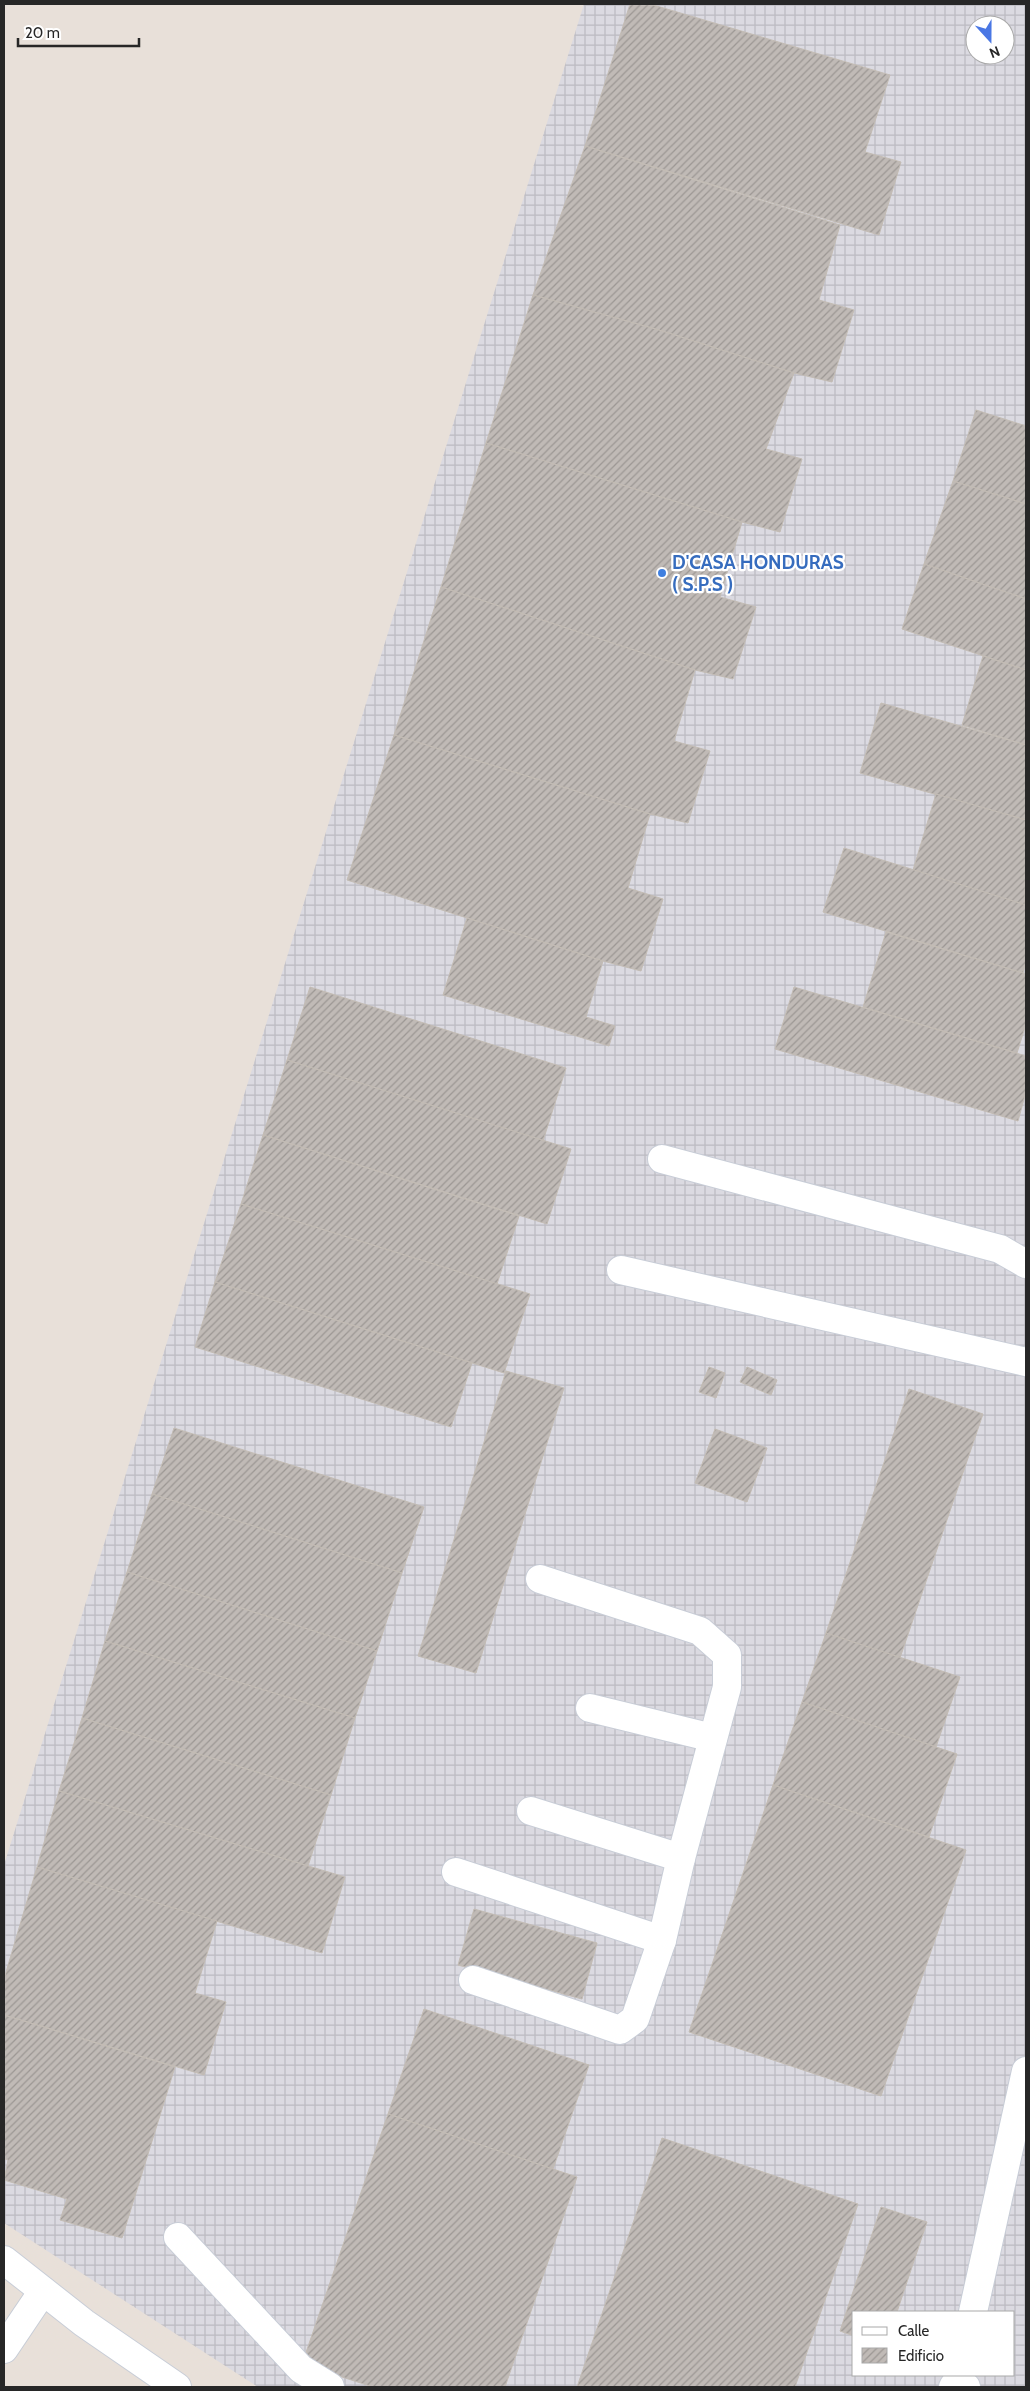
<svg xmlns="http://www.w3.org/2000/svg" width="1030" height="2391" font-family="Cabin,sans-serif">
  <defs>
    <pattern id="industrial-grid" width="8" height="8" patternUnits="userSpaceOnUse" patternTransform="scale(1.25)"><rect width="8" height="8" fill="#dbdae1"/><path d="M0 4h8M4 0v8" fill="none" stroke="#bcbbc1"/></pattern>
    <pattern id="building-hatch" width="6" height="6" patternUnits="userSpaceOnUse" patternTransform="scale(1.25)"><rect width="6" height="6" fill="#c0bab6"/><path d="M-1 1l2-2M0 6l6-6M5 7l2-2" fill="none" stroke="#9c9794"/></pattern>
  </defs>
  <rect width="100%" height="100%" fill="#e8e0d9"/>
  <path fill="url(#industrial-grid)" fill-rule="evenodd" d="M 584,4 L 1026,4 L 1026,2387 L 258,2387 L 4,2223 L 4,1865 ZM 975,25 L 1005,25 L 1005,55 L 975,55 ZM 854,2312 L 1014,2312 L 1014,2375 L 854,2375 Z"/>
  <g fill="url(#building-hatch)" stroke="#c3bcb4">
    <polygon points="630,4 650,4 890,75 865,152 901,162 879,235 585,146"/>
    <polygon points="585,146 840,225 819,300 854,310 832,382 794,373 659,330 533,295"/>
    <polygon points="533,295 659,330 794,373 766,449 802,459 780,532 742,522 486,443"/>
    <polygon points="976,410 1026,426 1026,504 953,481"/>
    <polygon points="486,443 742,522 720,597 756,607 733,679 695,670 441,587"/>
    <polygon points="953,481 1026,504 1026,599 924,564"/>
    <polygon points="924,564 1026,599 1026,670 902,629"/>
    <polygon points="441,587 695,670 674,741 710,751 688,823 650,814 394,735"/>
    <polygon points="983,656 1026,670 1026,745 962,725"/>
    <polygon points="881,703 1026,745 1026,820 860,773"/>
    <polygon points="394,735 650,814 628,888 663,899 641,971 603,961 347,880"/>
    <polygon points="936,794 1026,820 1025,905 913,870"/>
    <polygon points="844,848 1026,905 1026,962 1023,973 823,912"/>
    <polygon points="467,918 603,961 586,1017 615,1026 609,1046 443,995"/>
    <polygon points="886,932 1026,974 1026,1024 1017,1053 863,1007"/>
    <polygon points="310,987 566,1068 543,1141 287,1060"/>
    <polygon points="794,987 1026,1056 1026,1092 1018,1121 775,1049"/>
    <polygon points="287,1060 571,1149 547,1224 263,1135"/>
    <polygon points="263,1135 519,1216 497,1284 241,1204"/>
    <polygon points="241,1204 530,1294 504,1373 215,1282"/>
    <polygon points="215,1282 472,1363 451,1427 195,1347"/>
    <polygon points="709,1367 725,1373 716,1398 699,1392"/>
    <polygon points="747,1367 777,1380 771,1395 740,1382"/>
    <polygon points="506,1371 564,1388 476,1673 418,1656"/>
    <polygon points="909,1389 983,1414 900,1658 826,1633"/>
    <polygon points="174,1428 424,1507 402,1573 152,1494"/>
    <polygon points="715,1429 767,1448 747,1502 695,1483"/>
    <polygon points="152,1494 402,1573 377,1651 127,1572"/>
    <polygon points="127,1572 377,1651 355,1718 105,1641"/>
    <polygon points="826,1633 960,1677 936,1747 802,1702"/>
    <polygon points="105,1641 355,1718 331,1795 82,1718"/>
    <polygon points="802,1702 957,1754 929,1837 773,1785"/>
    <polygon points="82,1718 331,1795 308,1866 59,1791"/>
    <polygon points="773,1785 966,1850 881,2096 689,2032"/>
    <polygon points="59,1791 345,1877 322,1953 37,1867"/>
    <polygon points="37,1867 217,1921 195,1993 226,2002 204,2075 4,2015 4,1979"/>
    <polygon points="474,1909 597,1943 582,1999 458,1965"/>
    <polygon points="424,2009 589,2065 553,2169 388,2114"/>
    <polygon points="4,2015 175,2067 122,2238 60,2220 67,2199 4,2180 8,2160 4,2159"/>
    <polygon points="388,2114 577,2177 505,2387 373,2387 302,2364"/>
    <polygon points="662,2138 858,2204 795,2387 577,2387"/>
    <polygon points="881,2207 927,2222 897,2312 854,2312 854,2336 840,2331"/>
  </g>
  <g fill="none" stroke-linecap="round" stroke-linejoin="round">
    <g stroke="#c8cdd7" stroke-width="30">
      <g id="minor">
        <polyline points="662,1159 1000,1249 1026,1264"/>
        <polyline points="621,1270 1026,1362"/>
        <polyline points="590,1708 713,1738"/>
        <polyline points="531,1811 681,1858"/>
        <polyline points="456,1872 662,1940 681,1858 727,1687 727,1655 700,1631 540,1579"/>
        <polyline points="473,1980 620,2030 635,2019 662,1940"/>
        <polyline points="178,2237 301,2369 330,2387"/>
        <polyline points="4,2260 84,2323 177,2387"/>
        <polyline points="973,2312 1026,2071"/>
        <polyline points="4,2349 43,2291"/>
        <polyline points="953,2387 957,2381 966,2387"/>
      </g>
    </g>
    <use href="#minor" stroke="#fff" stroke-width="28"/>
  </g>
  <circle fill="#3f7fe0" stroke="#fff" stroke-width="2" cx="662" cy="573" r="5"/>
  <g text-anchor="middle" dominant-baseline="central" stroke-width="4.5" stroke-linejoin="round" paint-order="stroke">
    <g font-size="19" font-weight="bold" fill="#366cbe" stroke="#fff" text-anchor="start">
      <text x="672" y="562">D'CASA HONDURAS<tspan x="672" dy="22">( S.P.S )</tspan></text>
    </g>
  </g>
  <rect width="1030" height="2391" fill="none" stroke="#272727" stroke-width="10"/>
  <rect x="852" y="2311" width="162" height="65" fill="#ffffff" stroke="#a9a9a9"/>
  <rect x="862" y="2327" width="25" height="8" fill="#ffffff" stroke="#a9a9a9"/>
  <text x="898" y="2336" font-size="15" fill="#272727">Calle</text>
  <rect x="862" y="2348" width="25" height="15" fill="url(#building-hatch)" stroke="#a9a9a9"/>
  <text x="898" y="2361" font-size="15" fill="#272727">Edificio</text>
  <g transform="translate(990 40) rotate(159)"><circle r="24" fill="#ffffff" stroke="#a9a9a9"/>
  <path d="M0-4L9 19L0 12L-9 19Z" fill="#4a77e4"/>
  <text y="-8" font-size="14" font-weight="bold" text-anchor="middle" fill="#272727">N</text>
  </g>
  <path d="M18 38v8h121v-8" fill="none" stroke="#272727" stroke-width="2.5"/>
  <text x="25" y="38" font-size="15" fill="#272727" stroke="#ffffff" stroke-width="4" paint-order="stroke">20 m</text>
</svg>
